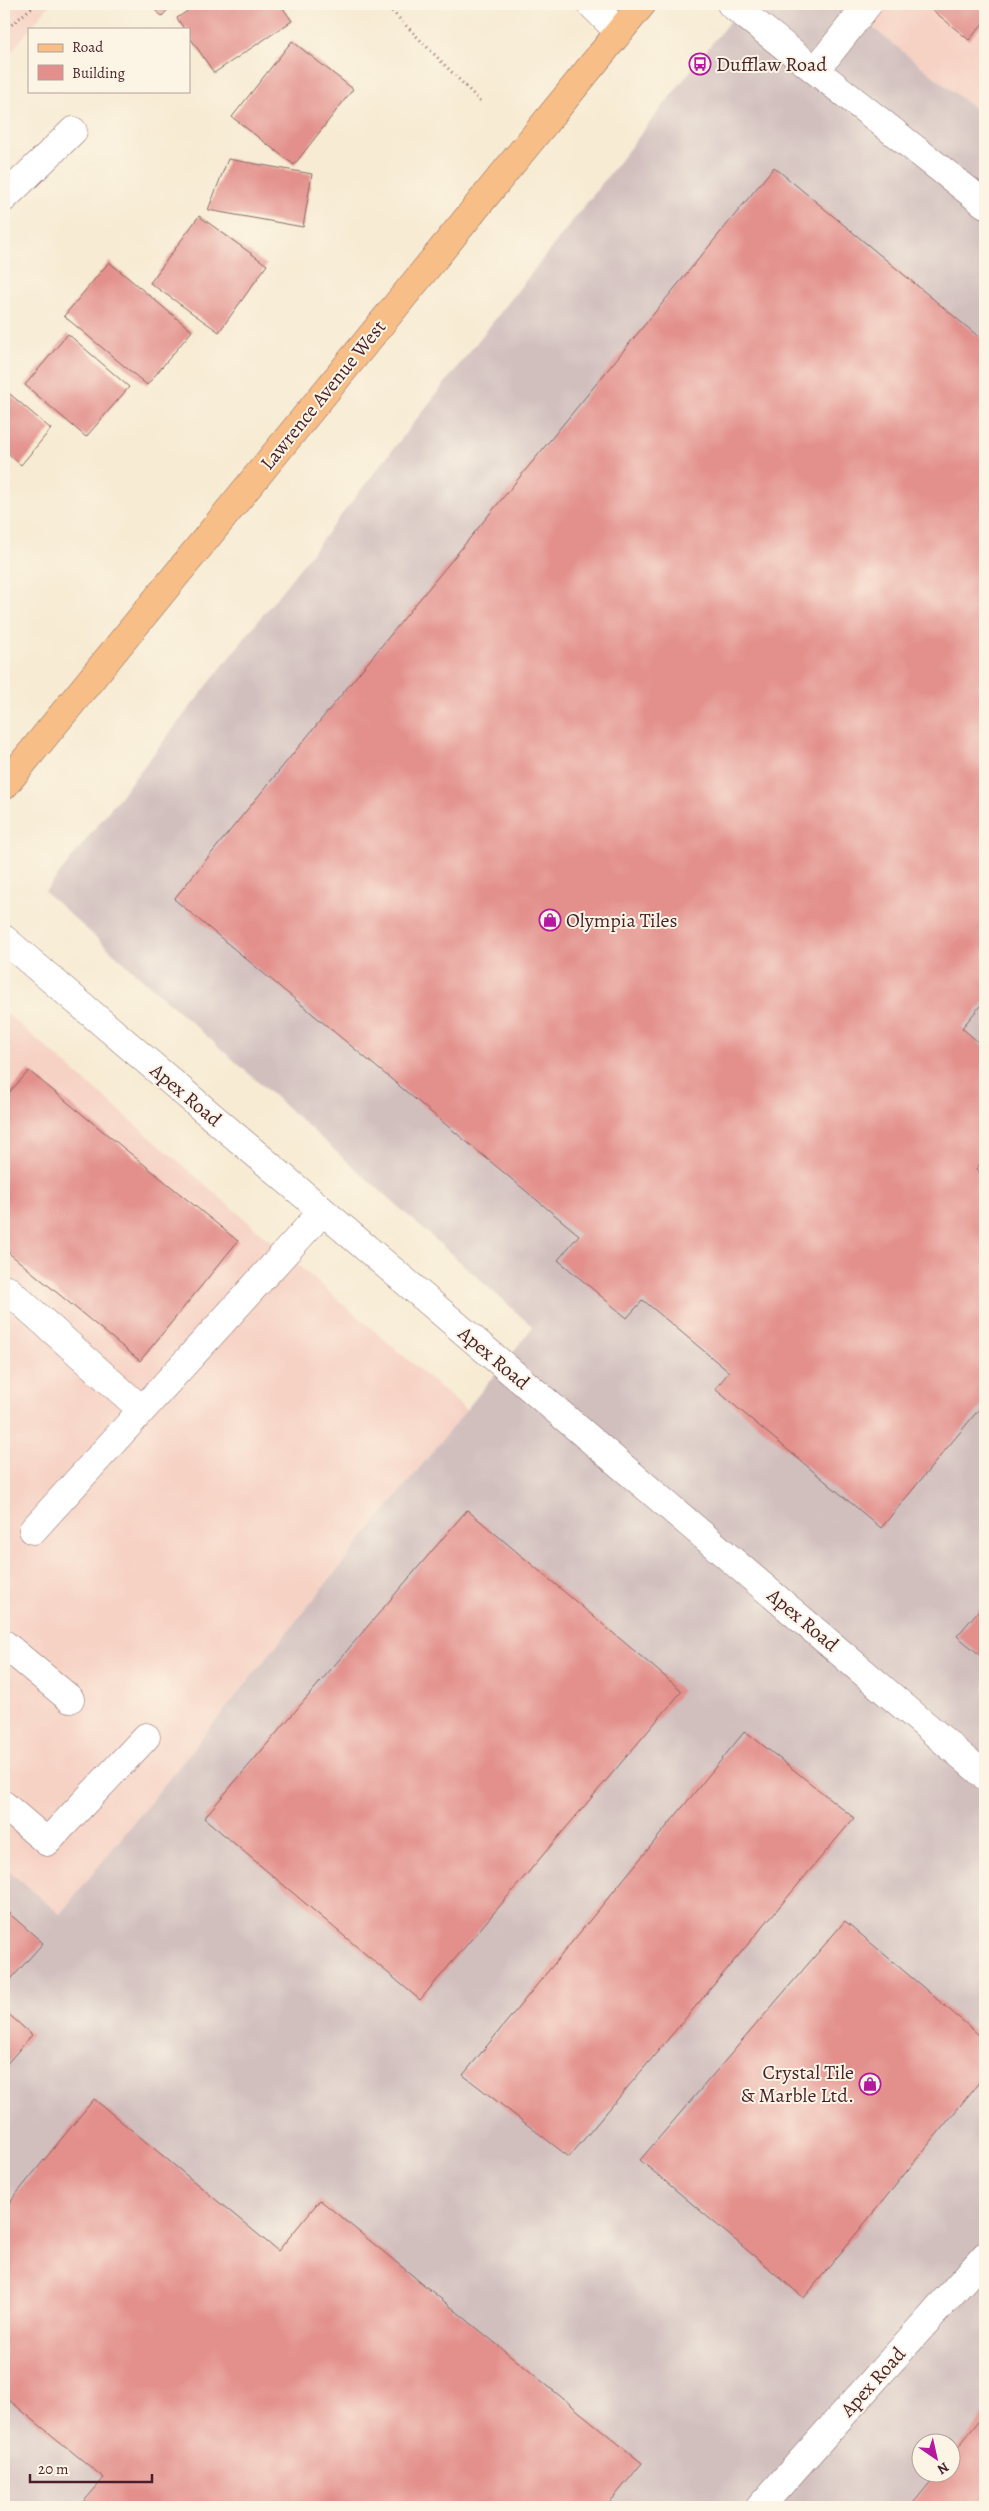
<svg xmlns="http://www.w3.org/2000/svg" width="989" height="2511" font-family="Alegreya,serif">
  <rect width="100%" height="100%" fill="#fcf5e5"/>
  <filter id="ink" filterUnits="userSpaceOnUse"><feTurbulence type="fractalNoise" baseFrequency=".02" numOctaves="2"/><feDisplacementMap in="SourceGraphic" scale="10" xChannelSelector="R" yChannelSelector="G"/><feConvolveMatrix kernelMatrix="1 2 1 2 8 2 1 2 1" color-interpolation-filters="sRGB"/></filter>
  <filter id="wash" filterUnits="userSpaceOnUse"><feTurbulence type="fractalNoise" baseFrequency=".0096" numOctaves="4" result="noise"/><feDisplacementMap in="SourceGraphic" scale="20" xChannelSelector="R" yChannelSelector="G"/><feGaussianBlur stdDeviation="1.12" result="paint"/><feColorMatrix in="noise" values="0 0 0 0 0 0 0 0 0 0 0 0 0 0 0 0 0 1.4 0 .05"/><feComposite in="paint" operator="in"/></filter>
  <g filter="url(#wash)">
    <rect width="100%" height="100%" fill="#f7ebd3"/>
    <g fill="#f6d2c4">
      <polygon points="4,4 50,4 4,61"/>
      <polygon points="843,4 985,4 985,117"/>
      <polygon points="4,1011 466,1410 60,1914 4,1867"/>
    </g>
    <path fill="#d1bfbe" fill-rule="evenodd" d="M 743,4 L 843,4 L 985,117 L 985,2507 L 4,2507 L 4,1867 L 60,1914 L 533,1327 L 45,892 ZM 922,2444 L 952,2444 L 952,2474 L 922,2474 Z"/>
    <g id="blocks">
      <g fill="#e3908c">
        <polygon points="148,4 173,4 162,16"/>
        <polygon points="198,4 280,4 292,21 214,73 189,36 189,29 184,29 177,18"/>
        <polygon points="925,4 985,4 985,21 969,40"/>
        <polygon points="292,41 353,89 294,165 232,117"/>
        <polygon points="228,159 312,174 303,227 208,210"/>
        <polygon points="774,167 985,342 985,1000 962,1028 985,1048 985,1158 976,1169 985,1177 985,1402 881,1528 715,1389 729,1372 643,1300 627,1318 558,1260 579,1235 174,899"/>
        <polygon points="199,216 267,265 219,332 150,283"/>
        <polygon points="109,262 192,331 147,385 64,316"/>
        <polygon points="68,334 129,387 86,437 25,385"/>
        <polygon points="4,389 51,429 21,465 4,450"/>
        <polygon points="29,1071 238,1241 140,1361 4,1249 4,1098"/>
        <polygon points="467,1510 682,1691 420,2000 204,1818"/>
        <polygon points="985,1603 985,1659 957,1636"/>
        <polygon points="745,1731 854,1818 569,2157 463,2075"/>
        <polygon points="4,1909 43,1943 4,1987"/>
        <polygon points="845,1921 985,2040 985,2075 804,2298 640,2160"/>
        <polygon points="4,2010 32,2035 4,2067"/>
        <polygon points="94,2099 278,2251 320,2200 642,2463 606,2507 79,2507 104,2478 4,2396 4,2209"/>
        <polygon points="985,2413 985,2507 910,2507 937,2474 952,2474 952,2455"/>
      </g>
    </g>
  </g>
  <g filter="url(#ink)">
    <use href="#blocks" fill-opacity="0" stroke="#876666" stroke-width="1"/>
    <g fill="none" stroke-linecap="round" stroke-linejoin="round">
      <g stroke="#876666" stroke-width="29">
        <g id="minor">
          <polyline points="591,4 619,32"/>
          <polyline points="731,4 985,204"/>
          <polyline points="816,70 868,4"/>
          <polyline points="4,198 73,131"/>
          <polyline points="4,939 985,1776"/>
          <polyline points="4,1295 8,1290 142,1410"/>
          <polyline points="33,1530 323,1211"/>
          <polyline points="4,1644 70,1699"/>
          <polyline points="4,1805 47,1842 146,1737"/>
          <polyline points="760,2507 985,2256"/>
        </g>
      </g>
      <g stroke="#876666" stroke-width="29">
        <polyline id="major" points="4,786 642,4"/>
      </g>
      <g stroke="#876666" stroke-width="3" stroke-dasharray="1 4" stroke-linecap="butt">
        <polyline points="385,4 480,101"/>
        <polyline points="4,31 36,4"/>
      </g>
      <use href="#minor" stroke="#fff" stroke-width="28"/>
      <use href="#major" stroke="#f7be87" stroke-width="28"/>
    </g>
  </g>
  <defs>
    <g id="bus-ring" transform="scale(1.125)"><circle r="9.5" fill="#fcf5e5" stroke="#b5179e" stroke-width="1.5"/><path d="M-5-6H5V4H4V6H2V4H-2V6H-4V4H-5ZM-3.5-4V0h7V-4ZM-3.5 1.2v1.5H-2V1.2ZM2 1.2v1.5H3.5V1.2Z" fill="#b5179e"/></g>
    <g id="shop-ring" transform="scale(1.125)"><circle r="9.5" fill="#fcf5e5" stroke="#b5179e" stroke-width="1.5"/><path d="M-5-2.5h2.3a2.7 3.5 0 0 1 5.4 0H5L5.5 6h-11ZM-1.5-2.5h3a1.5 2.3 0 0 0-3 0Z" fill="#b5179e"/></g>
  </defs>
  <g fill-rule="evenodd">
    <use href="#bus-ring" x="700" y="64"/>
    <use href="#shop-ring" x="550" y="920"/>
    <use href="#shop-ring" x="870" y="2084"/>
  </g>
  <g text-anchor="middle" dominant-baseline="central" stroke-width="4" stroke-linejoin="round" paint-order="stroke">
    <g font-size="20" fill="#4a1f2b" stroke="#fcf5e5" text-anchor="start">
      <text x="716" y="64">Dufflaw Road</text>
      <text x="566" y="920">Olympia Tiles</text>
      <text x="854" y="2072" text-anchor="end">Crystal Tile<tspan x="854" dy="23">&amp; Marble Ltd.</tspan></text>
    </g>
    <g font-size="20" fill="#4a1f2b" stroke="#fcf5e5">
      <text transform="translate(323 395) rotate(-51)">Lawrence Avenue West</text>
      <text transform="translate(186 1095) rotate(40)">Apex Road</text>
      <text transform="translate(494 1358) rotate(40)">Apex Road</text>
      <text transform="translate(803 1620) rotate(40)">Apex Road</text>
      <text transform="translate(873 2382) rotate(-48)">Apex Road</text>
    </g>
  </g>
  <rect width="989" height="2511" fill="none" stroke="#fcf5e5" stroke-width="20"/>
  <rect x="28" y="28" width="162" height="65" fill="#fcf5e5" stroke="#b59f9b"/>
  <rect x="38" y="44" width="25" height="8" fill="#f7be87" stroke="#b59f9b"/>
  <text x="72" y="52" font-size="15" fill="#4a1f2b">Road</text>
  <rect x="38" y="65" width="25" height="15" fill="#e3908c" stroke="#b59f9b"/>
  <text x="72" y="78" font-size="15" fill="#4a1f2b">Building</text>
  <g transform="translate(936 2458) rotate(146)"><circle r="24" fill="#fcf5e5" stroke="#b59f9b"/>
  <path d="M0-4L9 19L0 12L-9 19Z" fill="#b5179e"/>
  <text y="-8" font-size="14" font-weight="bold" text-anchor="middle" fill="#4a1f2b">N</text>
  </g>
  <path d="M30 2474v8h122v-8" fill="none" stroke="#4a1f2b" stroke-width="2.5"/>
  <text x="38" y="2474" font-size="15" fill="#4a1f2b" stroke="#fcf5e5" stroke-width="4" paint-order="stroke">20 m</text>
</svg>
